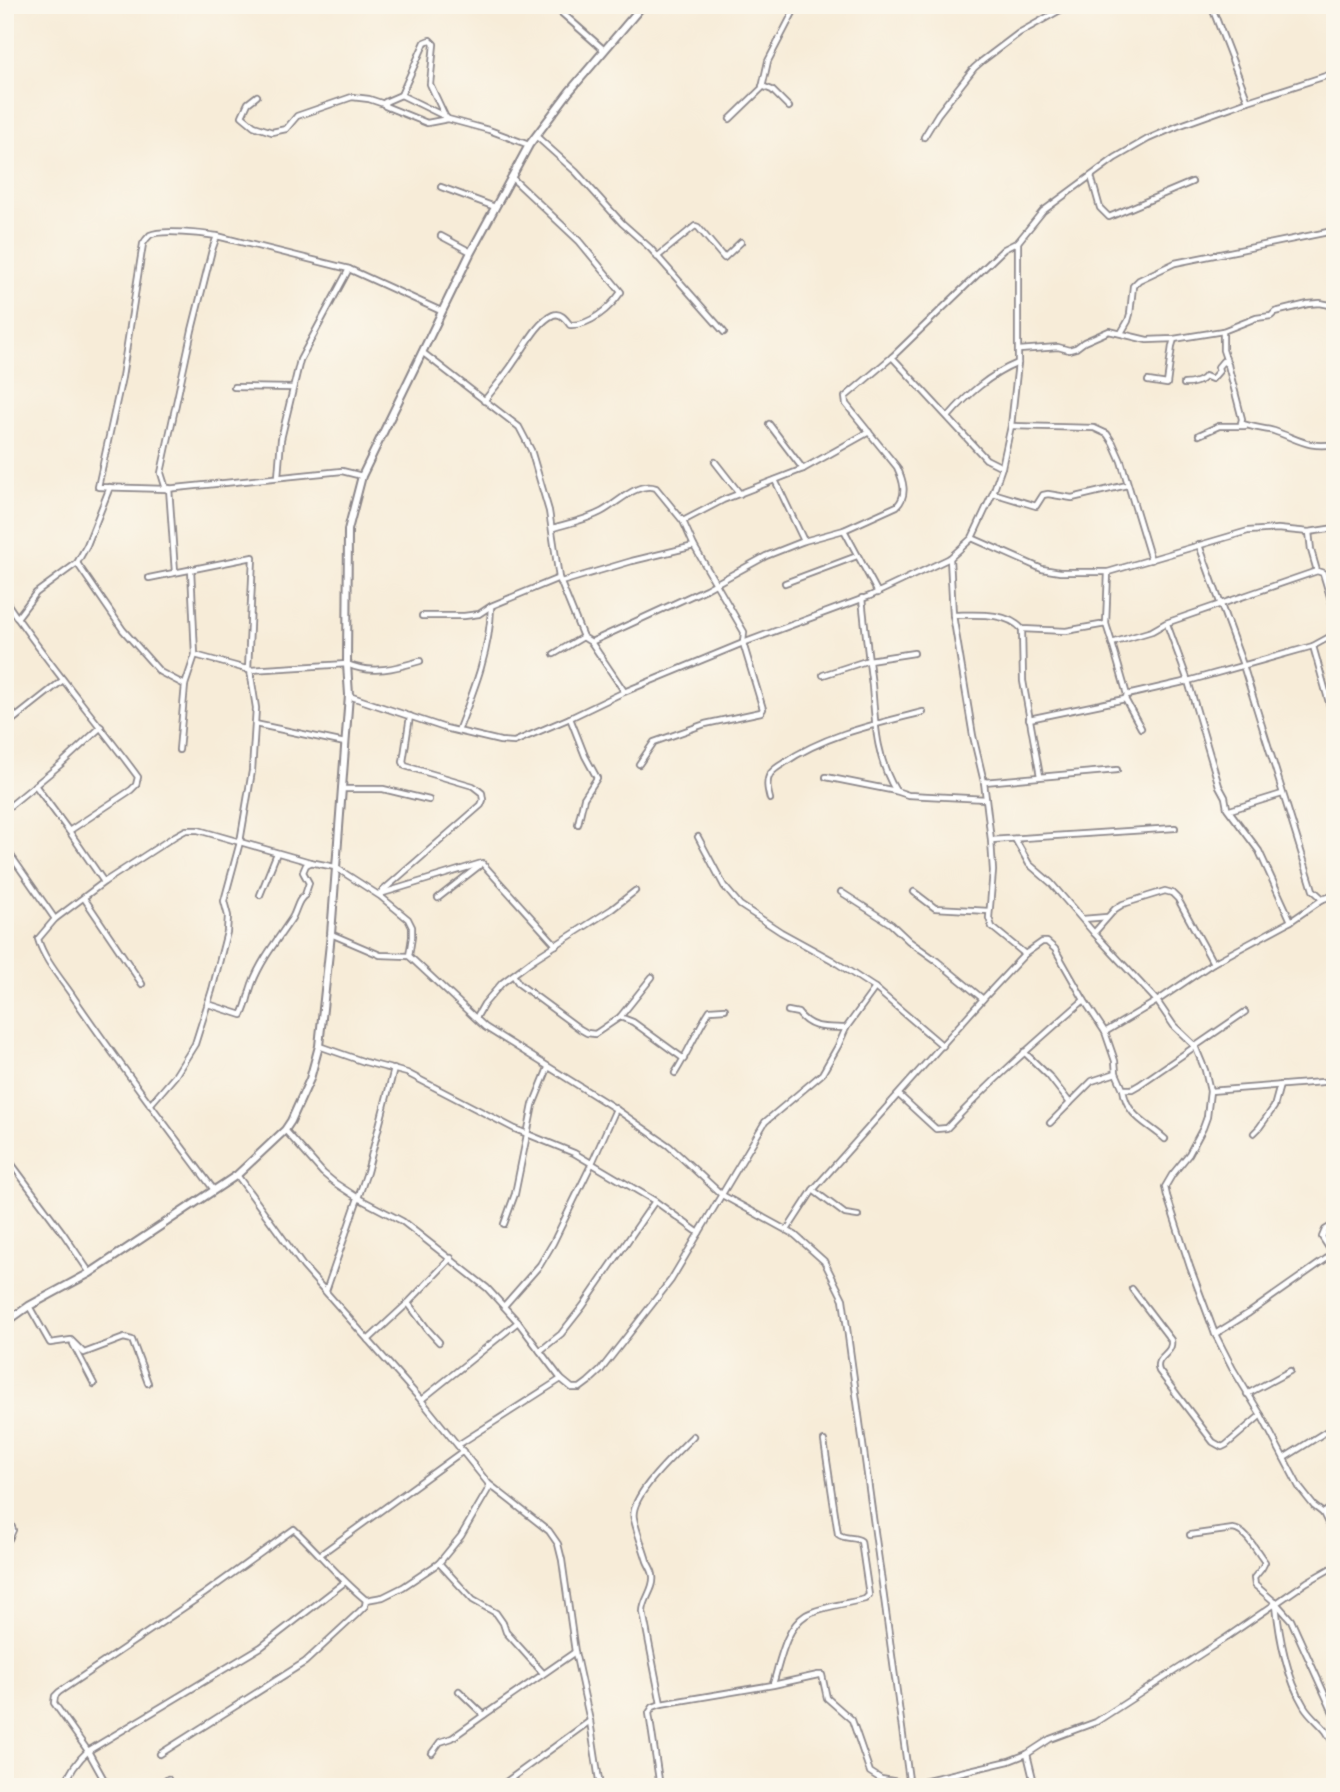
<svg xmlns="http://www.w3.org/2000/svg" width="1340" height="1792" font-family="Mynerve,sans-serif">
  <rect width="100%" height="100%" fill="#fbf7ec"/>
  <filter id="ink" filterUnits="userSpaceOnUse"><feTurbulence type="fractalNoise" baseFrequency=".0143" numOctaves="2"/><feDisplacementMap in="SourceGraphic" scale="14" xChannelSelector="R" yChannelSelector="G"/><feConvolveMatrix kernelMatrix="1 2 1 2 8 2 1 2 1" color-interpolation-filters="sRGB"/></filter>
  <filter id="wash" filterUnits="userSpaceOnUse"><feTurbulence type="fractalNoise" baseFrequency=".00686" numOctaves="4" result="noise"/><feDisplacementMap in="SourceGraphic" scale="28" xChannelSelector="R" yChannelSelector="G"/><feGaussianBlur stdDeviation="1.57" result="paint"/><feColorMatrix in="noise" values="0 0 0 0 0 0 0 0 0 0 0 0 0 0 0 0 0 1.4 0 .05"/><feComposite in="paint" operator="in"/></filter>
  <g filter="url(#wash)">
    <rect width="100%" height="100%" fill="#f7ecd8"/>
  </g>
  <g filter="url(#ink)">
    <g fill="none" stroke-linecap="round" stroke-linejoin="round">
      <g stroke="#8c878a" stroke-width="8">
        <g id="minor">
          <polyline points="1211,5 1248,101"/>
          <polyline points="762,86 772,90 789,107"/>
          <polyline points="401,95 444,116"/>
          <polyline points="257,96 248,103 242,116 254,126 272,132 286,129 297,116 352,97 369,99 384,104"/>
          <polyline points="448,119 445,116 430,84 434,44 430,40 425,42 401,95 385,102 385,106 427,123 448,119 489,130 529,145"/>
          <polyline points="730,119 762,88 768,61 797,5"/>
          <polyline points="536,136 576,172 622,223 650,248 724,332"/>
          <polyline points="924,137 938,114 974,68 982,61 1019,33 1069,5"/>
          <polyline points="1091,176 1100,208 1109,217 1192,182"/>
          <polyline points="441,187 495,207"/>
          <polyline points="441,236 471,252"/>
          <polyline points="657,257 695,226 698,227 724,258 741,242"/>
          <path d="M 1223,331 L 1223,350 L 1228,365 L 1242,419 L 1241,423 C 1252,428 1263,428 1274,431 C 1298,439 1309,449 1335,444"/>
          <polyline points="1121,333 1128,321 1130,314 1133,286 1139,280 1175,263 1328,232 1335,232"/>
          <polyline points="1019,350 1058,347 1069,350 1076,348 1084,342 1109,331 1147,340 1174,339 1223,331 1256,318 1271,316 1275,312 1308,304 1320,303 1335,306"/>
          <polyline points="422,352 519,427 531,450 549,511 559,578 583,637 591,642 624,691"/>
          <polyline points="892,357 986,459 1002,467"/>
          <polyline points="1148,381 1167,384 1172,346 1174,339"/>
          <path d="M 1184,384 C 1191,384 1201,382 1205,376 L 1212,379 L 1219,371 L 1218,367 L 1223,361 L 1228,365"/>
          <polyline points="234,387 293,388"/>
          <path d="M 484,401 C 494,388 505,376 514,362 C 524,349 537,322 553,315 C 561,312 566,320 570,325 C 590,326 610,308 621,292 L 579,241 L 511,177"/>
          <path d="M 948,417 C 968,394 989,375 1018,363"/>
          <polyline points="769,424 803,469"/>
          <polyline points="1011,426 1094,428 1107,434 1113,443 1121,461 1151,560"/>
          <polyline points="1199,435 1219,426 1245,426"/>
          <polyline points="715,462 740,494"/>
          <path d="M 362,476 L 342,471 L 166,489 L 98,487 L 122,377 L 143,244 C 145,240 147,238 150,235 C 161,229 204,234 217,236 L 349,269 L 441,311"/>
          <polyline points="278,477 281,439 300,360 349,269"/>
          <polyline points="775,480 804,541"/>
          <polyline points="169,488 175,572"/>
          <polyline points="166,489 161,473 192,330 212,250 217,236"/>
          <polyline points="993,493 1036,506 1043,495 1048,494 1072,498 1127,485"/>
          <path d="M 553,528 C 569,523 586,520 601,512 C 617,504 637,481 656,488 L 683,521"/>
          <polyline points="844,530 878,593"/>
          <polyline points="1309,532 1311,550 1317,571"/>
          <polyline points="972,538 1042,569 1060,572 1108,572 1248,531 1278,529 1309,532 1335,528"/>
          <polyline points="1199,545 1243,665 1313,890 1323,899"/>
          <polyline points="950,558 953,615 973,736 984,782 991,840 993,871 989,918 992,927 1025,954"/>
          <polyline points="77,563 123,630 160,672 185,685 195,655 191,569"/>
          <polyline points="1108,572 1106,624 1112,643"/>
          <polyline points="149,578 253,557 248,670"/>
          <polyline points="561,582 632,561 694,546"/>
          <polyline points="785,583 857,556"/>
          <path d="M 862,598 C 865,627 868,656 872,685 C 875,721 876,759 896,791"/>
          <path d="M 5,600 C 46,662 95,718 138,777 L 136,785 L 131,790 L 69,831"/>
          <path d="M 953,615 C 974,615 1006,611 1022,629 L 1066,631 L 1106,624"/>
          <polyline points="422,616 464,616 479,614 491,606 559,578"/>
          <polyline points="17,618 36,593 77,563 87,545 110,487"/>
          <polyline points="1167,624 1188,681 1219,786 1225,797 1227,808 1259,851 1291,921"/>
          <polyline points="1022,629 1023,681 1040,776"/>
          <path d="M 591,642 L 706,589 L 766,556 L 804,541 L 844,530 L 897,506 C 908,495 903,480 897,467 L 846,404 L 845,397 L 892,357 L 1004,249 L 1018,242"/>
          <polyline points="1313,646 1335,724"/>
          <polyline points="554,654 583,637"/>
          <path d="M 195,655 L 250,670 L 347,664 C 372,675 396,668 420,661"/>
          <polyline points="823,675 869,660 914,653"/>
          <polyline points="1127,695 1188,681 1313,646 1335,634"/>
          <polyline points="349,696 445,728 500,741 514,742 570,718 624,692 743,643 870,596 950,558 972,538 993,493 1002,467 1011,426 1018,363 1018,242 1043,211 1115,158 1148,139 1178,126 1248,101 1335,73"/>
          <polyline points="5,703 16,717"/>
          <polyline points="570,718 585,756 597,778 584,798 578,824"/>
          <polyline points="1029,719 1125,699"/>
          <polyline points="255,724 345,743"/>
          <polyline points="5,726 63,680"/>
          <polyline points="1141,728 1125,699 1127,695 1112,643 1152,631 1166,623 1317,571 1323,573 1335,613"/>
          <path d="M 458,731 C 474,690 490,651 491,607"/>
          <polyline points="179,750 185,685"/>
          <polyline points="639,764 654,742 705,724 761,712 763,709 743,643 744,632 694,546 683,521 723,500 803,469 869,432"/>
          <polyline points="826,777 896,791 908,795 986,799"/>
          <polyline points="984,782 1117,770"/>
          <polyline points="35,785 69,831 104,882"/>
          <polyline points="342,789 383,789 429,800"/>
          <path d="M 770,799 C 768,791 765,781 771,773 C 774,769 779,766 784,763 C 824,735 876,724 923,712"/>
          <polyline points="5,810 61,764 101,727"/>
          <polyline points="1230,810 1282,794"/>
          <polyline points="698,837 724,886 740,905 781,932 832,960 875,988 943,1046"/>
          <polyline points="1015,839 1029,864 1051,883 1094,933 1157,1001 1174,1026 1195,1046 1205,1070 1210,1091 1207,1117 1203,1128 1189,1154 1172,1175 1165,1187 1167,1196 1190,1267 1215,1334 1233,1369 1261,1415 1299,1487 1314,1506 1323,1513 1335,1537"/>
          <polyline points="991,840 1175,828"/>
          <polyline points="5,847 55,919"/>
          <polyline points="841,892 891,924 909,941 937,961 983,999"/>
          <polyline points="914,892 935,908 989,911"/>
          <polyline points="383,893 482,863 556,945"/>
          <polyline points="379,894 481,805 483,800 482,793 473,786 405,766 403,762 410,716"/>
          <polyline points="260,895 277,853"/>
          <polyline points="84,898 142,984"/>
          <polyline points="438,898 479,866"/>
          <polyline points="1083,919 1107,917"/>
          <polyline points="1094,933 1115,909 1123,904 1165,891 1172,893 1178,899 1213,963"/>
          <polyline points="331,934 380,955 409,956"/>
          <polyline points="513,975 519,984 580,1029 587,1033 595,1034 620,1017 652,977"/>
          <path d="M 208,1004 L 242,1015 C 248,1003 248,995 252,984 C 261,960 278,939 292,918 C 297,910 297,900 305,895 L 309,883 L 303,872 L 306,865 L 310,863"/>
          <path d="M 788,1011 L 798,1013 C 811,1030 826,1027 846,1028"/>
          <polyline points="620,1017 633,1022 684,1059"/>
          <polyline points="476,1018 484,1004 502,983 534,959 612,909 635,891"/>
          <polyline points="1105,1032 1157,1001 1213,963 1291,921 1323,899 1335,895"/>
          <polyline points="319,1046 365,1062 407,1073 515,1129 574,1153 655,1201 699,1233"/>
          <polyline points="1024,1052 1049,1076 1070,1103"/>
          <path d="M 675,1073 C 688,1053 697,1030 710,1010 L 725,1009"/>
          <path d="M 1123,1089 C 1127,1117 1146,1122 1165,1139"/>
          <polyline points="1210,1091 1335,1081"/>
          <path d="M 899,1095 L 936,1129 L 947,1128 C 990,1082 1037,1041 1084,1000"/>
          <polyline points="150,1105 175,1076 195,1044 212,990 227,932 228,916 224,901 240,842 252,771 256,708 250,670"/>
          <polyline points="1050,1123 1092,1081 1116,1073"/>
          <polyline points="285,1130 323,1173 335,1183 358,1198 402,1221 487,1288 518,1322 561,1379 572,1388 580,1388 588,1382 600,1371 671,1280 765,1122 822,1074 838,1046 846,1028 875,988"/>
          <polyline points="1254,1133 1259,1128 1274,1107 1280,1085"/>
          <polyline points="5,1155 63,1233 90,1273"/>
          <path d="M 214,1190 C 167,1127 119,1064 74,998 C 62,980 44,960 38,939 L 55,919 L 104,882 L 175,836 L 186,830 L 198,830 L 310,862 L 335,867 L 380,896 L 408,919 L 412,927 L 412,937 L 409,956 L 485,1027 L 616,1109 L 669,1146 L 722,1195 L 795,1235 L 824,1261 L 843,1299 L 910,1787"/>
          <polyline points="813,1190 845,1214 858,1216"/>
          <polyline points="504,1224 515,1194 533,1105 548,1068"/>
          <polyline points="1335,1224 1325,1230 1322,1237 1335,1257"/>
          <polyline points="787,1230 813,1190 983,999 1025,954 1042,942 1047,942 1055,949 1084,1000 1105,1032 1115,1061 1116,1073 1123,1089 1132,1089 1139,1085 1245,1012"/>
          <path d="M 1132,1289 L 1171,1340 C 1174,1355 1153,1356 1159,1371 L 1213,1442 L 1222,1447 L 1226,1445 L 1261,1415"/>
          <polyline points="326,1291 367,1172 394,1069"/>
          <polyline points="408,1303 428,1330 439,1342"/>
          <polyline points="29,1306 50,1343 71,1340 84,1353 124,1338 132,1340 148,1383"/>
          <polyline points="504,1306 540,1265 553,1243 592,1163 616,1109"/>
          <polyline points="1215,1334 1249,1313 1333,1254"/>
          <polyline points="368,1340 408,1303 451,1258"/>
          <polyline points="73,1344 94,1384"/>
          <polyline points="540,1351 561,1334 583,1306 655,1201"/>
          <polyline points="1247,1394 1290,1371"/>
          <polyline points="421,1400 518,1322"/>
          <polyline points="458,1445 561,1379"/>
          <polyline points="1284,1458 1335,1426"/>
          <polyline points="489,1484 549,1531 558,1544 562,1560 575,1652 590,1721 600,1787"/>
          <polyline points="5,1510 13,1530 9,1539"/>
          <polyline points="1323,1513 1335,1505"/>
          <path d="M 1190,1535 L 1233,1529 C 1247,1531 1256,1551 1265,1562 L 1262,1568 L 1254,1578 L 1255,1585 L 1276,1603 L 1291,1620 L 1335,1717"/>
          <polyline points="321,1554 463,1451"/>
          <polyline points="439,1563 473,1600 496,1613 503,1623 506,1632 543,1673"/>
          <path d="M 1276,1604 C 1279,1636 1287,1678 1304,1706 C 1310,1716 1319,1722 1326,1731 C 1329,1736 1332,1741 1335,1745"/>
          <path d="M 773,1684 C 780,1662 785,1628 806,1615 C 819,1607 850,1603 865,1599 L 869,1595 L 861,1541 C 855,1536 845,1540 838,1534 L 824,1441"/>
          <polyline points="459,1691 484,1715 575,1652"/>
          <path d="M 661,1704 L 643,1612 C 643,1599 655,1589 653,1576 C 653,1571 649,1566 647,1561 C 643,1547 637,1533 634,1519 C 628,1496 677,1453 693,1436"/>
          <polyline points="432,1753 440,1742 452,1738 484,1715"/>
          <polyline points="160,1754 305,1662 358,1613 365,1606 366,1600"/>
          <polyline points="1027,1754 1035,1787"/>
          <path d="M 64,1787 C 69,1773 77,1761 88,1751 L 261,1647 L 345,1582"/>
          <path d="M 108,1787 L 88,1751 L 54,1703 L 55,1696 L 59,1692 L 204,1594 L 294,1529 C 319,1553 340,1579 366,1600 L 383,1597 L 403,1587 L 439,1563 L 461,1536 L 489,1488 L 488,1483 L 421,1400 L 303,1266 L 237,1175"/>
          <polyline points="157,1787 168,1779"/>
          <polyline points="499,1787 590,1721"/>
          <polyline points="660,1787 649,1713 653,1707 661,1704 773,1685 818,1675 822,1675 827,1698 852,1720 870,1772 881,1779 910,1784 1009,1761 1027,1754 1050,1739 1096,1722 1224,1639 1307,1582 1335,1566"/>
        </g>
      </g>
      <g stroke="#8c878a" stroke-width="9">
        <polyline id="tertiary" points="553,5 604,50"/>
      </g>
      <g stroke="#8c878a" stroke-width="10">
        <polyline id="secondary" points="5,1323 29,1306 90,1273 237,1175 285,1130 291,1121 310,1079 319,1046 331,934 349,695 347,664 348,530 362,476 471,252 529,145 569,92 643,5"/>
      </g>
      <use href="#minor" stroke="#fff" stroke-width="4.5"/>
      <use href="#tertiary" stroke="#fff" stroke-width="5"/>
      <use href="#secondary" stroke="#fff" stroke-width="6"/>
    </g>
  </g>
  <rect width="1340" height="1792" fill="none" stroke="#fbf7ec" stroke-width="28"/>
</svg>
